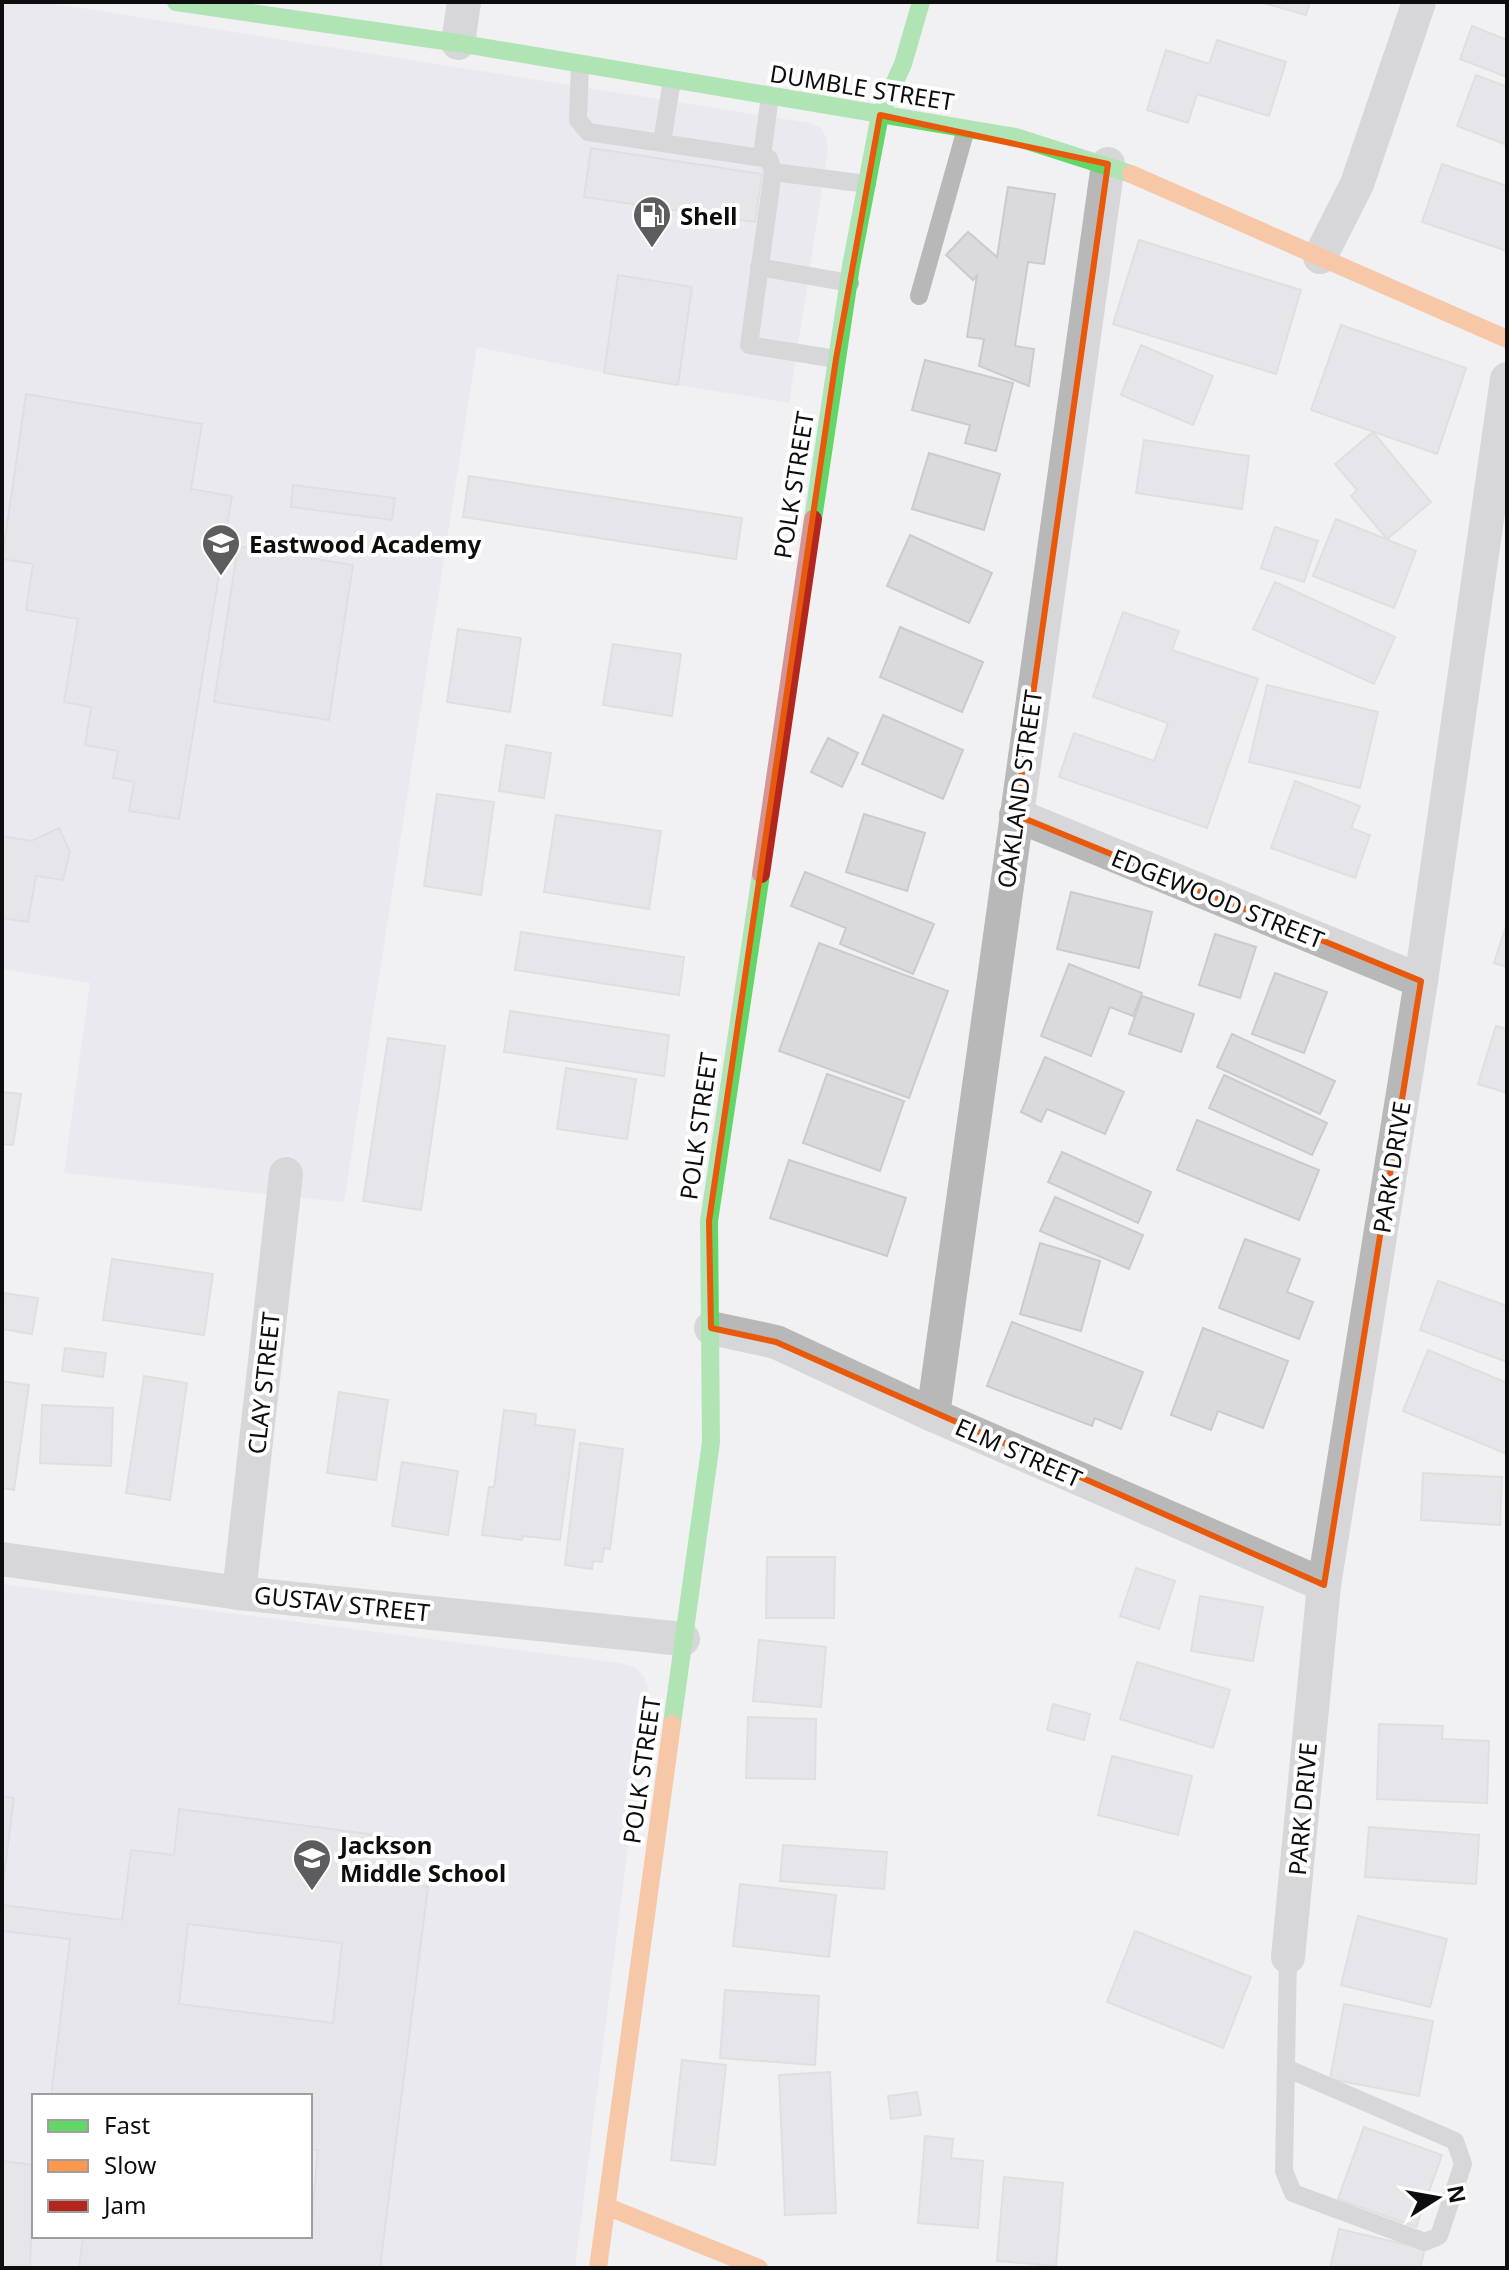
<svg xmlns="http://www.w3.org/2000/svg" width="1509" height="2270" font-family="'Noto Sans',sans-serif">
  <rect width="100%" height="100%" fill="#f1f1f4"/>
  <g fill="#e3e1ea" fill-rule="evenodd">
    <polygon points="2,2 44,2 810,123 821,128 826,138 828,151 789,403 604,373 477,347 344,1202 64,1173 90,983 2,969"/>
    <path d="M 2,1584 L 620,1663 L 635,1667 L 644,1677 L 648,1687 L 575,2268 L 2,2268 ZM 34,2096 L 310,2096 L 310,2236 L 34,2236 Z"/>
  </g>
  <g fill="#dadadd" stroke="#cbcbce" stroke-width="2" fill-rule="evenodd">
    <polygon points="1260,2 1310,2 1306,15"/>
    <polygon points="1472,26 1507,40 1507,77 1460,59"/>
    <polygon points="1217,40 1286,62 1269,116 1197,94 1188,123 1147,110 1166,50 1209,64"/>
    <polygon points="1476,75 1507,87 1507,145 1457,126"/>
    <polygon points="591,148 762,174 755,222 584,197"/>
    <polygon points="1442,164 1507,186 1507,251 1422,222"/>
    <polygon points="1008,187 1055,194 1044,264 1028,262 1015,346 1034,349 1029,386 979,366 984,339 967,337 977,276 973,280 946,255 968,232 997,257"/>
    <polygon points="1139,240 1301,290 1276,374 1113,324"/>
    <polygon points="618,275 692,287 678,385 604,373"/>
    <polygon points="1341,325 1466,368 1437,454 1311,410"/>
    <polygon points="1141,345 1213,376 1193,425 1121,395"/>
    <polygon points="925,360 1013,383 996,451 965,443 970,425 912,410"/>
    <polygon points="26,394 202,424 191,489 232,496 179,819 129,811 134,782 113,778 118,751 85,745 91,707 64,702 78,619 26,610 33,564 2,559"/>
    <polygon points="1373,432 1431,502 1387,539 1351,496 1357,490 1335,464"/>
    <polygon points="1144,440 1249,456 1242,509 1136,493"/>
    <polygon points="929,453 1000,474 984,530 912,509"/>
    <polygon points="469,476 742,518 736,559 463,517"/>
    <polygon points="293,485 395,498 392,520 291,507"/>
    <polygon points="1336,519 1416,551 1394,608 1313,576"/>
    <polygon points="1275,527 1318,541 1304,582 1261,568"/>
    <polygon points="910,535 992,573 969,623 887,586"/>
    <polygon points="238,546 353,565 329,720 214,702"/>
    <polygon points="1275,582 1395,637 1374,684 1253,629"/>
    <polygon points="1123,612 1179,631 1172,650 1258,679 1207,828 1059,777 1074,733 1154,761 1168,723 1093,697"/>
    <polygon points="900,627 983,662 962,712 880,677"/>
    <polygon points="458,629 521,638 510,712 447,702"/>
    <polygon points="613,644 681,654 672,716 603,705"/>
    <polygon points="1267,685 1378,712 1360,788 1249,762"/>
    <polygon points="883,715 963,750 943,799 862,764"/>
    <polygon points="828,738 858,753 842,787 811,772"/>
    <polygon points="506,745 551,753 544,798 499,791"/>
    <polygon points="1295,781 1360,806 1351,828 1370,835 1355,878 1271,848"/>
    <polygon points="437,794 494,802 481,895 424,886"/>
    <polygon points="864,814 925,833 907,891 846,872"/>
    <polygon points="556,815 661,831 649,909 544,892"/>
    <polygon points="59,828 70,852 63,880 36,876 28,922 2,918 2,836 31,841"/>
    <polygon points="805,872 934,924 913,974 840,944 846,928 791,906"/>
    <polygon points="1071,892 1152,912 1139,968 1057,949"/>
    <polygon points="1507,923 1507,967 1494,963"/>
    <polygon points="521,932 684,957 679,995 515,970"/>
    <polygon points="1215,934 1256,947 1240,998 1199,985"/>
    <polygon points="819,943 948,991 909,1098 779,1051"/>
    <polygon points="1069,964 1142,993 1133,1016 1110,1007 1091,1056 1041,1036"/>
    <polygon points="1275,973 1327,992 1304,1053 1252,1034"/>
    <polygon points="1142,996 1194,1014 1181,1052 1129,1034"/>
    <polygon points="510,1011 669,1035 664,1076 504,1052"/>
    <polygon points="1496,1026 1507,1029 1507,1093 1478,1084"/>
    <polygon points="1232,1034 1335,1081 1320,1114 1217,1067"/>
    <polygon points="388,1038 445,1046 421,1210 363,1201"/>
    <polygon points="1045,1057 1124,1092 1105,1134 1047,1109 1041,1122 1021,1112"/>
    <polygon points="566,1068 636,1079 627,1139 557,1129"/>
    <polygon points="827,1074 904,1101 880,1171 803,1143"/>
    <polygon points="1224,1075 1327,1123 1312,1155 1209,1108"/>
    <polygon points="2,1092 21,1094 13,1145 2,1144"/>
    <polygon points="1197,1120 1319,1170 1299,1220 1177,1170"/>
    <polygon points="1062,1152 1151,1192 1138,1223 1048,1182"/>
    <polygon points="789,1160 906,1198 887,1256 770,1218"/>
    <polygon points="1055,1197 1143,1235 1129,1269 1040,1231"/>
    <polygon points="1245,1239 1300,1259 1287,1292 1313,1302 1299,1339 1219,1308"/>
    <polygon points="1040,1243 1100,1261 1081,1331 1020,1314"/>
    <polygon points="112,1259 213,1274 204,1335 103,1320"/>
    <polygon points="1438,1281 1507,1306 1507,1362 1420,1330"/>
    <polygon points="4,1293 38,1298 32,1334 2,1329"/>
    <polygon points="1012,1322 1143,1372 1121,1429 1095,1418 1092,1426 987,1386"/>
    <polygon points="1203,1328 1288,1361 1263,1428 1218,1411 1211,1430 1171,1415"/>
    <polygon points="65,1348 106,1353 103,1377 62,1371"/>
    <polygon points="1428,1350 1507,1383 1507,1454 1403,1411"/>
    <polygon points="144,1376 187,1383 170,1500 126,1493"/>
    <polygon points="2,1381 29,1385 14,1490 2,1488"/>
    <polygon points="339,1392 388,1400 376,1480 327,1473"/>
    <polygon points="42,1405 113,1408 111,1466 40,1463"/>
    <polygon points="504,1410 536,1414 535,1425 575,1430 560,1540 523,1536 522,1540 482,1535 489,1487 494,1487"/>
    <polygon points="580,1443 623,1449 610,1549 604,1548 602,1562 593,1561 592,1569 565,1565"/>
    <polygon points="402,1462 458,1471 448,1535 392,1526"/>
    <polygon points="1423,1473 1502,1477 1500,1525 1421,1520"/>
    <polygon points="767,1557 835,1557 834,1618 766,1618"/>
    <polygon points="1136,1568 1175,1581 1159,1629 1120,1616"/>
    <polygon points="1200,1596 1263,1607 1253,1661 1191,1651"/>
    <polygon points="759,1640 826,1647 821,1707 753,1701"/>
    <polygon points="1137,1662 1230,1690 1213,1748 1120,1719"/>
    <polygon points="1053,1704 1090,1714 1084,1740 1047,1730"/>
    <polygon points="748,1717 816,1719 815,1779 746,1778"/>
    <polygon points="1379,1724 1443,1726 1442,1739 1489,1741 1487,1803 1377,1799"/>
    <polygon points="1112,1756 1192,1776 1178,1835 1098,1815"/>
    <polygon points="2,1796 14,1798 2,1893"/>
    <path d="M 179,1809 L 407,1839 L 401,1883 L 428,1887 L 380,2268 L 79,2268 L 83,2236 L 310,2236 L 318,2150 L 310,2149 L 310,2096 L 51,2096 L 70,1939 L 2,1931 L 2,1905 L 122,1920 L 131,1850 L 174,1855 ZM 188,1924 L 342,1943 L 333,2023 L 179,2004 Z"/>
    <polygon points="1369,1827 1479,1835 1476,1884 1365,1877"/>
    <polygon points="783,1845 887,1852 884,1889 780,1881"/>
    <polygon points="740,1884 836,1895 829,1957 733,1946"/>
    <polygon points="1358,1916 1447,1939 1430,2007 1341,1985"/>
    <polygon points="1135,1931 1251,1977 1223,2048 1107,2002"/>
    <polygon points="725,1990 819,1996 815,2065 720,2058"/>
    <polygon points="1344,2004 1433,2021 1419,2096 1330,2079"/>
    <polygon points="682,2060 726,2065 715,2165 671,2160"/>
    <polygon points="830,2072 836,2213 785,2215 779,2075"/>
    <polygon points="917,2092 921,2115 891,2119 888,2096"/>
    <polygon points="1364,2127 1442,2155 1416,2227 1338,2199"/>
    <polygon points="925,2136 953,2139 951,2158 983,2161 978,2228 918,2223"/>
    <polygon points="2,2161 34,2165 30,2268 2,2268"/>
    <polygon points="1004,2177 1063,2183 1056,2266 997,2261"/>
    <polygon points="1339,2229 1425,2249 1420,2268 1330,2268"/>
  </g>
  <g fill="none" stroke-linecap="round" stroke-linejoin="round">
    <g stroke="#b8b8b8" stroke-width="18">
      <polyline points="580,64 578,120 588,132 769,159 773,172 749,345 836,359"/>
      <polyline points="662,142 672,80"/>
      <polyline points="762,156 770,96"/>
      <polyline points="773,172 867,184"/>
      <polyline points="759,267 850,283"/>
      <polyline points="919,296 966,129"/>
      <polyline points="1286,2068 1455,2141 1463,2164 1439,2236 1425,2242 1293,2193 1284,2171 1288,1957"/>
    </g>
    <g stroke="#b8b8b8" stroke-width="34">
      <polyline points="458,43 464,2"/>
      <polyline points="1320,257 1357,184 1419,2"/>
      <polyline points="1016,815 1421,981"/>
      <polyline points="711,1328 776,1342 933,1415 1324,1585"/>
      <polyline points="933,1415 1108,164"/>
      <polyline points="2,1559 239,1593 683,1639"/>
      <polyline points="239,1593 286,1174"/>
      <polyline points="1288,1957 1324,1585 1421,981 1507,379"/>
    </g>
    <g stroke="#63d668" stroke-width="18">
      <polyline points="176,2 458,43 1016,137 1131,174"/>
      <polyline points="813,519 851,266 880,115 903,64 921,2"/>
      <polyline points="672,1724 711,1442 709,1221 761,874"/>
    </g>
    <g stroke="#ff974d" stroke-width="18">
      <polyline points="1131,174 1507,339"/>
      <polyline points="608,2207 759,2268"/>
      <polyline points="598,2268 672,1724"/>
    </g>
    <polyline stroke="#b3261e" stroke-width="18" points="761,874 813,519"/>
  </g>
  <path d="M0 0H1509V2270H0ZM 880,115 L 1108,164 L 1016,815 L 1421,981 L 1324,1585 L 776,1342 L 711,1328 L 709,1221 L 836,359 Z" fill="#f1f1f4" fill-opacity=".55" fill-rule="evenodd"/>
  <path fill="none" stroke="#e8590c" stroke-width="6" stroke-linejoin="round" d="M 880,115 L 1108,164 L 1016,815 L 1421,981 L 1324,1585 L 776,1342 L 711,1328 L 709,1221 L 836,359 Z"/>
  <defs>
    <g id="fuel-pin" transform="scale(2)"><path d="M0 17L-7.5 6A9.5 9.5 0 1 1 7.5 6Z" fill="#5d5d5f" stroke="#fff"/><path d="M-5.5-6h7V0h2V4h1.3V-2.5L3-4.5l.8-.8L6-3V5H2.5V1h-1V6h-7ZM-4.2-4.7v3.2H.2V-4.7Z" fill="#fff"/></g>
    <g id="school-pin" transform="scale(2)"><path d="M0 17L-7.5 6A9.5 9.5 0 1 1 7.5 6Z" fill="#5d5d5f" stroke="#fff"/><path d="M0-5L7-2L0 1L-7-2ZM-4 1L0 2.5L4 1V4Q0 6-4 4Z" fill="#fff"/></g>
  </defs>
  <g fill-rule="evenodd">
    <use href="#fuel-pin" x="652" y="215"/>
    <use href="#school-pin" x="221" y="543"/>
    <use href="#school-pin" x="312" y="1858"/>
  </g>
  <g text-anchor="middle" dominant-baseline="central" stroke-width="8" stroke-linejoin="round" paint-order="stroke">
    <g font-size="24" fill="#0d0d0f" stroke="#fff">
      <text transform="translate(862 87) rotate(9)">DUMBLE STREET</text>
      <text transform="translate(793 485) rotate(-81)">POLK STREET</text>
      <text transform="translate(1019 789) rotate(-82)">OAKLAND STREET</text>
      <text transform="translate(1218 898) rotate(22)">EDGEWOOD STREET</text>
      <text transform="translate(698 1126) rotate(-82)">POLK STREET</text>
      <text transform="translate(1391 1167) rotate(-81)">PARK DRIVE</text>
      <text transform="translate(263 1383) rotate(-84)">CLAY STREET</text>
      <text transform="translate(1019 1452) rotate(24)">ELM STREET</text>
      <text transform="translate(342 1603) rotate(6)">GUSTAV STREET</text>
      <text transform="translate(641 1770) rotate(-82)">POLK STREET</text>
      <text transform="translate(1302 1809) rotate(-85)">PARK DRIVE</text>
    </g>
    <g font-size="24" font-weight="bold" fill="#0d0d0f" stroke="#fff" text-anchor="start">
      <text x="680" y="215">Shell</text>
      <text x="249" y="543">Eastwood Academy</text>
      <text x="340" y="1844">Jackson<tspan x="340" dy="28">Middle School</tspan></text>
    </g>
  </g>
  <rect width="1509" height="2270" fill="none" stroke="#0d0d0f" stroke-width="8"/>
  <rect x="32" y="2094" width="280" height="144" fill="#ffffff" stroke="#9e9e9f" stroke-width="2"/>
  <rect x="48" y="2120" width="40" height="12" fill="#63d668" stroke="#9e9e9f" stroke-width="2"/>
  <text x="104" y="2134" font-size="24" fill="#0d0d0f">Fast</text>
  <rect x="48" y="2160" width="40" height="12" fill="#ff974d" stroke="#9e9e9f" stroke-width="2"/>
  <text x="104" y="2174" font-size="24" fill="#0d0d0f">Slow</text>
  <rect x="48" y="2200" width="40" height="12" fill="#b3261e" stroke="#9e9e9f" stroke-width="2"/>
  <text x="104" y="2214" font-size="24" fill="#0d0d0f">Jam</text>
  <g transform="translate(1437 2198) rotate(79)" stroke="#ffffff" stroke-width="6" paint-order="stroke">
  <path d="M0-6L14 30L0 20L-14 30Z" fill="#0d0d0f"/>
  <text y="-12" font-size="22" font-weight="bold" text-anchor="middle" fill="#0d0d0f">N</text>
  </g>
</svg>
